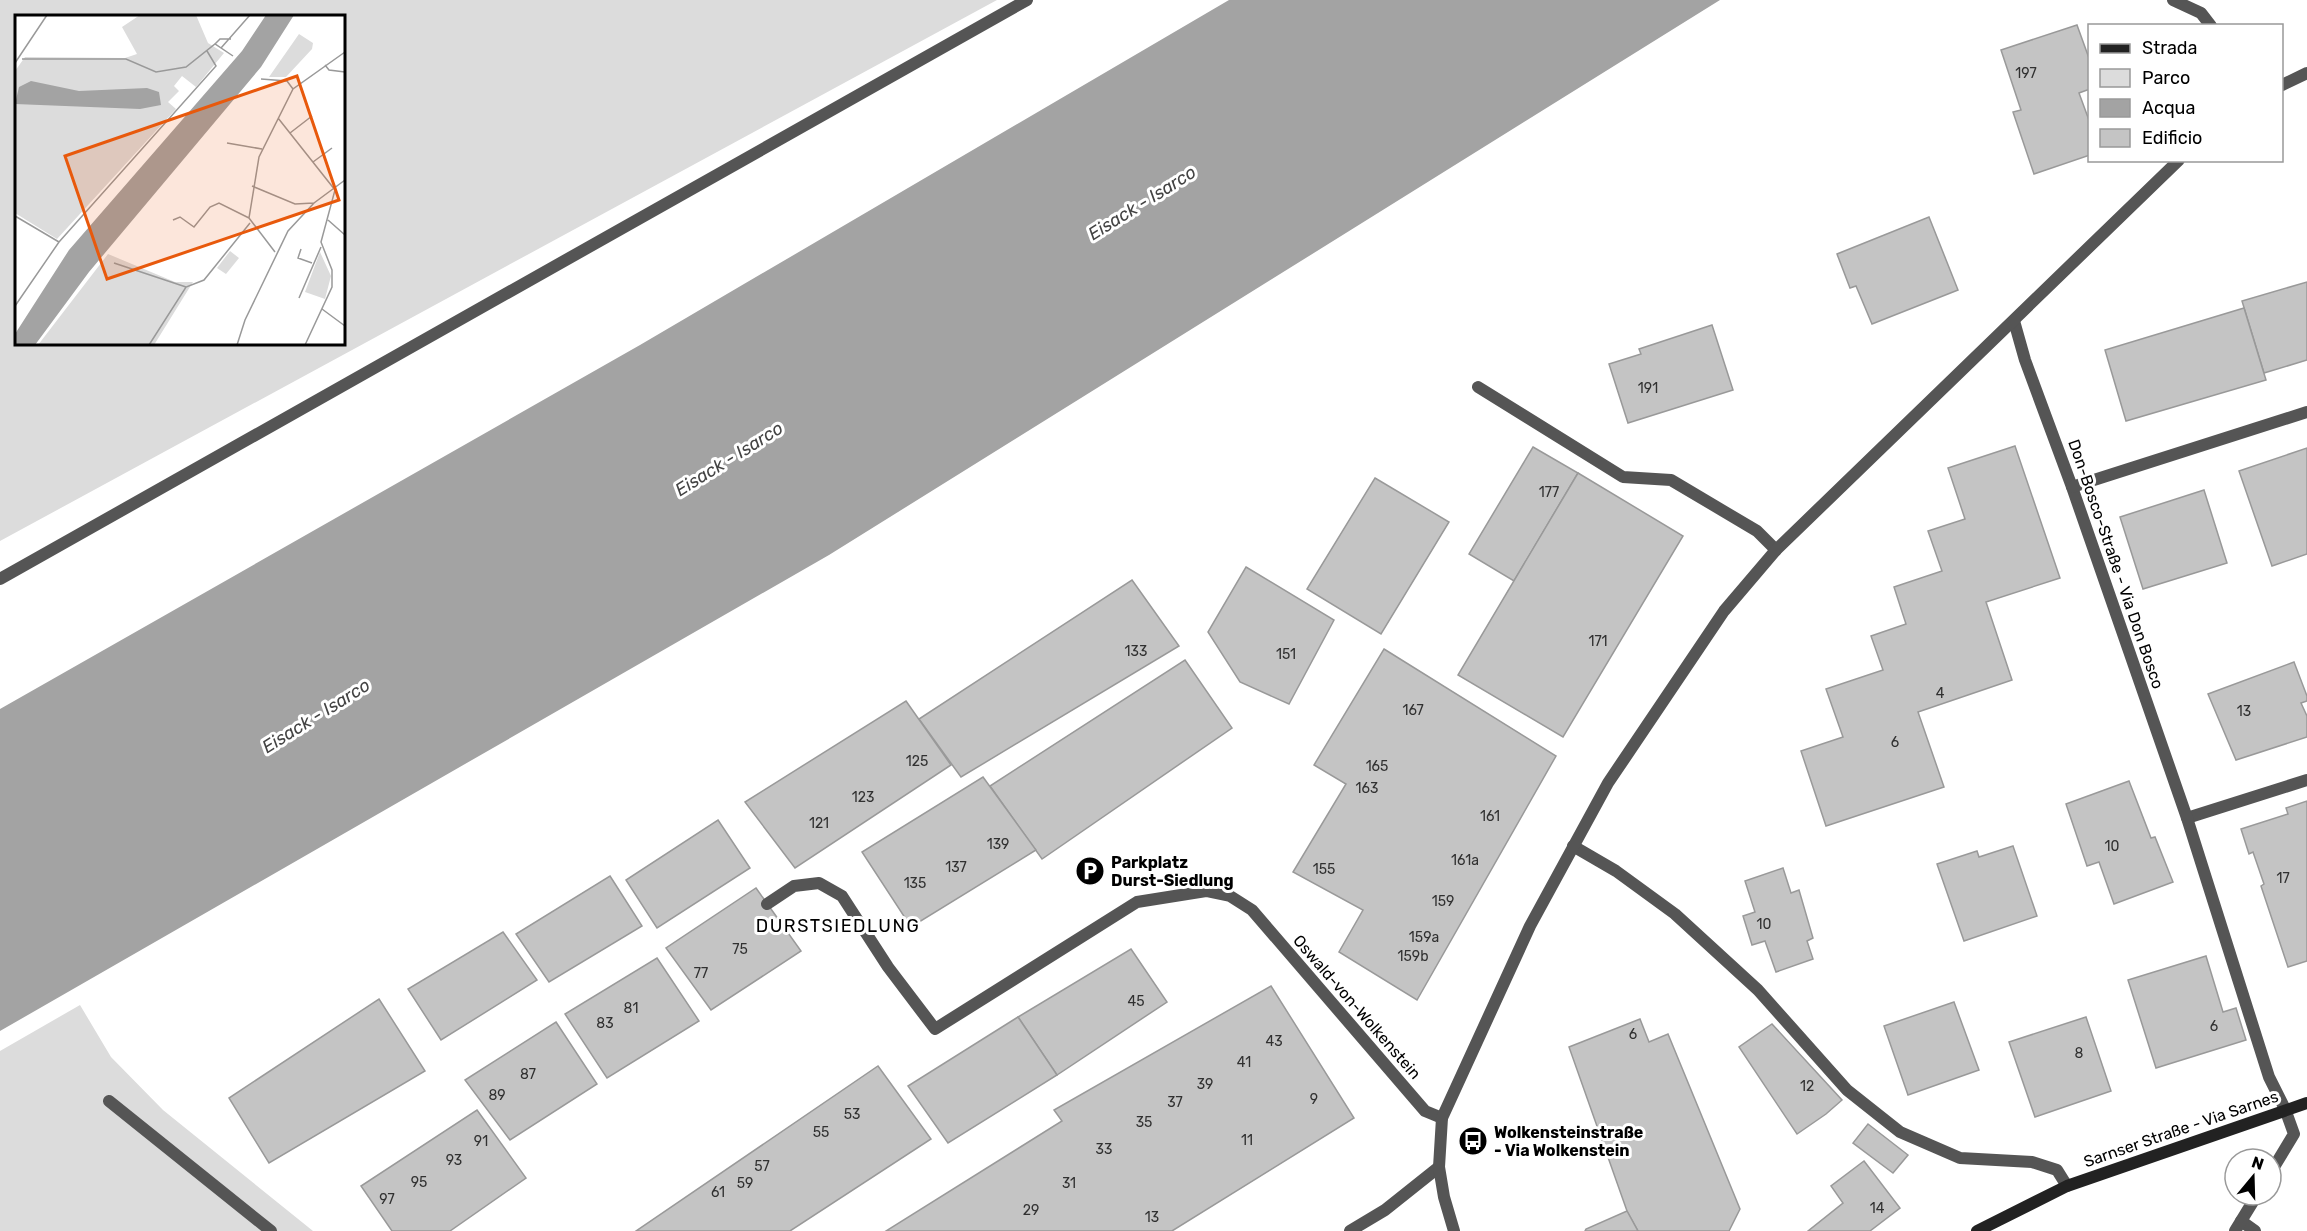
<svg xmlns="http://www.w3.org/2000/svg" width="2307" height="1231" font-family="Rubik,sans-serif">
  <rect width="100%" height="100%" fill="#fff"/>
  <g fill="#dcdcdc" fill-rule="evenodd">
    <path d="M 0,0 L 997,0 L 0,541 ZM 344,16 L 344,344 L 16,344 L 16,16 Z"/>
    <polygon points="80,1005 111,1057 163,1110 313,1231 0,1231 0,1051"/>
  </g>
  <polygon fill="#a3a3a3" points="1229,0 1720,0 829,555 0,1031 0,709 640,345"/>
  <g fill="#c4c4c4" stroke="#999" stroke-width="1.5">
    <polygon points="2077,25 2090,61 2090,89 2079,93 2090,123 2090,155 2034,174 2013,112 2021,110 2001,50"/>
    <polygon points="1929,217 1958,290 1872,324 1856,286 1850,288 1837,254"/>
    <polygon points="2307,282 2307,360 2264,373 2242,301"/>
    <polygon points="2244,308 2266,380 2126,421 2105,350"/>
    <polygon points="1712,325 1733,390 1628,423 1609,364 1641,354 1639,349"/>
    <polygon points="2015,446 2060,578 1986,602 2012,680 1918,712 1944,787 1826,826 1801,751 1843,737 1826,689 1883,670 1871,636 1906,624 1894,587 1942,571 1928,531 1965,519 1948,468"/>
    <polygon points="1533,447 1578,473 1514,581 1469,554"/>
    <polygon points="2307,448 2307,554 2272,566 2239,471"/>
    <polygon points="1578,473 1683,536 1563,737 1458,675"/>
    <polygon points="1375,478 1449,522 1381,634 1307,589"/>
    <polygon points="2204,490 2227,563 2143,589 2120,517"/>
    <polygon points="1246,567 1334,620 1289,704 1240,682 1208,632"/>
    <polygon points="1132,580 1179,646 961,777 919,719"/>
    <polygon points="1384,649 1556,756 1417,1000 1339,952 1363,910 1293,872 1346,784 1314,765"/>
    <polygon points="1185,660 1232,728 1042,859 990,786"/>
    <polygon points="2294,662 2307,696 2307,701 2301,703 2307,716 2307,737 2236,760 2208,694"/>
    <polygon points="906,701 951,765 795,868 745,802"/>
    <polygon points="983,777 1036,850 911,927 862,852"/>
    <polygon points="2129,781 2151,838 2155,837 2173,882 2114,904 2099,862 2087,866 2066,804"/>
    <polygon points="2307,801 2307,961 2288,967 2261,886 2264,884 2253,852 2249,854 2241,829 2288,814 2286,808"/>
    <polygon points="718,820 750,868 657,928 626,880"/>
    <polygon points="2013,846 2037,916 1964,941 1937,864 1977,851 1979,857"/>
    <polygon points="1783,868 1791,893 1799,890 1813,938 1807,941 1813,959 1776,972 1765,941 1752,945 1743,916 1755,912 1745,881"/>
    <polygon points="610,876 642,926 549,982 516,934"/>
    <polygon points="756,888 801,951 711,1010 666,948"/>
    <polygon points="503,932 537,980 441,1040 408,989"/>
    <polygon points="1131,949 1167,1002 1057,1075 1018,1017"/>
    <polygon points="2206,956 2223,1012 2236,1008 2246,1040 2156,1068 2128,980"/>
    <polygon points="657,958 699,1021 607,1078 565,1014"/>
    <polygon points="1271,986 1354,1118 1172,1231 886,1231 1062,1121 1054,1110"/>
    <polygon points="379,999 425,1071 269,1163 229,1098"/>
    <polygon points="1954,1002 1979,1070 1908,1095 1884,1026"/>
    <polygon points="1018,1017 1057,1075 948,1143 908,1086"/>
    <polygon points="2086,1017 2111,1091 2035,1117 2009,1042"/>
    <polygon points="1640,1019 1649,1042 1668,1034 1740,1209 1729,1231 1638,1231 1627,1211 1569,1047"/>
    <polygon points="556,1022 597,1084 510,1140 465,1080"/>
    <polygon points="1772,1024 1842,1100 1826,1114 1797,1134 1739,1047"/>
    <polygon points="878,1066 931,1139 790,1231 636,1231"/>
    <polygon points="477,1110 526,1178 450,1231 392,1231 361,1186"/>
    <polygon points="1868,1124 1908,1155 1893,1173 1853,1143"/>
    <polygon points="1864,1161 1900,1208 1870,1231 1808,1231 1843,1203 1831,1186"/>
    <polygon points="1627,1211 1638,1231 1585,1231 1586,1229"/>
  </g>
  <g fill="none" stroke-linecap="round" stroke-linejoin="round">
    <g stroke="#555" stroke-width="12">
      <polyline points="2173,0 2201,13 2211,26"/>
      <polyline points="0,579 1027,0"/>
      <polyline points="2187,818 2307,780"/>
      <polyline points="109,1101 271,1231"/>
      <polyline points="1350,1231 1385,1210 1439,1167"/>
    </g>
    <g stroke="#555" stroke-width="12">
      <polyline points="2282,85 2307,73"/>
      <polyline points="2014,321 2025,360 2072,487 2187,818 2269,1077 2285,1109 2294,1134 2271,1172"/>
      <polyline points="1478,387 1623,477 1671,480 1757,531 1776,550"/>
      <polyline points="2072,487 2307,412"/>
      <polyline points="1573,846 1616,871 1675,914 1758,990 1847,1090 1900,1132 1960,1158 2032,1162 2057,1170 2067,1186"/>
      <polyline points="767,904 794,886 819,883 842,896 888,967 935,1029 1137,902 1206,891 1230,896 1252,910 1425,1111 1442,1118"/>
      <polyline points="2241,1221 2255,1231"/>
      <polyline points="1454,1231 1444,1197 1439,1167 1442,1118 1530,926 1608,783 1724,611 1776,550 2179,160"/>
      <polyline points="2235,1231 2257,1195"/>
    </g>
    <polyline stroke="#222" stroke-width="12" points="1977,1231 2067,1186 2307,1103"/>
  </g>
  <defs>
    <g id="parking-disc" transform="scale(1.5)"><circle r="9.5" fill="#000" stroke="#fff"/><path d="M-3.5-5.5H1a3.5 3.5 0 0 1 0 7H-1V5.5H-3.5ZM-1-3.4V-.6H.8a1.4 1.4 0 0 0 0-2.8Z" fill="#fff"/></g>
    <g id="bus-disc" transform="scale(1.5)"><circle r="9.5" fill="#000" stroke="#fff"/><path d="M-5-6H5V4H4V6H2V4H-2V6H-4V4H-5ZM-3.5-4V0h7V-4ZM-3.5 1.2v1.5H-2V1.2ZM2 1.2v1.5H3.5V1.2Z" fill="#fff"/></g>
  </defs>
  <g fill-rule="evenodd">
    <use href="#parking-disc" x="1090" y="871"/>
    <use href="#bus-disc" x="1473" y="1141"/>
  </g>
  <g text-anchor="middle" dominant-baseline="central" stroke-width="6" stroke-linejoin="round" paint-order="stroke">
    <g font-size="14" fill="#313131">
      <text x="2026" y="73">197</text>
      <text x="1648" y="388">191</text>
      <text x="1549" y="492">177</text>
      <text x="1598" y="641">171</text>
      <text x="1136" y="651">133</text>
      <text x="1286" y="654">151</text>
      <text x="1940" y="693">4</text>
      <text x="1413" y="710">167</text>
      <text x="2244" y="711">13</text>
      <text x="1895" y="742">6</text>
      <text x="917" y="761">125</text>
      <text x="1377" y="766">165</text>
      <text x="1367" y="788">163</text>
      <text x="863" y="797">123</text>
      <text x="1490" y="816">161</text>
      <text x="819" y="823">121</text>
      <text x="998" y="844">139</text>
      <text x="2112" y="846">10</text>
      <text x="1465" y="860">161a</text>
      <text x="956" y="867">137</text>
      <text x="1324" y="869">155</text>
      <text x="2283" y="878">17</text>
      <text x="915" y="883">135</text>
      <text x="1443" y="901">159</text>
      <text x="1764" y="924">10</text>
      <text x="1424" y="937">159a</text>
      <text x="740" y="949">75</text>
      <text x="1413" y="956">159b</text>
      <text x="701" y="973">77</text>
      <text x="1136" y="1001">45</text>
      <text x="631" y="1008">81</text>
      <text x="605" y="1023">83</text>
      <text x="2214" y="1026">6</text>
      <text x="1633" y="1034">6</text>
      <text x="1274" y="1041">43</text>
      <text x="2079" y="1053">8</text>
      <text x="1244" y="1062">41</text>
      <text x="528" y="1074">87</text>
      <text x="1205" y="1084">39</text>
      <text x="1807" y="1086">12</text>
      <text x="497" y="1095">89</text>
      <text x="1314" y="1099">9</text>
      <text x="1175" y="1102">37</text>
      <text x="852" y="1114">53</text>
      <text x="1144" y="1122">35</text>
      <text x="821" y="1132">55</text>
      <text x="1247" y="1140">11</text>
      <text x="481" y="1141">91</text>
      <text x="1104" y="1149">33</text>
      <text x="454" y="1160">93</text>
      <text x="762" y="1166">57</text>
      <text x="419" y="1182">95</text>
      <text x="745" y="1183">59</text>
      <text x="1069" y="1183">31</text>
      <text x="718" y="1192">61</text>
      <text x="387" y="1199">97</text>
      <text x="1877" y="1208">14</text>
      <text x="1031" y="1210">29</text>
      <text x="1152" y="1217">13</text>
    </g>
    <g font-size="16" fill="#000" stroke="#fff">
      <text transform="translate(2116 564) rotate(71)">Don-Bosco-Straße - Via Don Bosco</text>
      <text transform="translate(1357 1007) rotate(49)">Oswald-von-Wolkenstein</text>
      <text transform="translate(2181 1129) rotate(-19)">Sarnser Straße - Via Sarnes</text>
    </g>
    <g font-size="16" font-weight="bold" fill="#000" stroke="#fff" text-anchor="start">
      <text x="1111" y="862">Parkplatz<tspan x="1111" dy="18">Durst-Siedlung</tspan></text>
      <text x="1494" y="1132">Wolkensteinstraße<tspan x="1494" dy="18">- Via Wolkenstein</tspan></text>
    </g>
    <g font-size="18" font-style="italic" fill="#444" stroke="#fff">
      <text transform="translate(1142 203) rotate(-32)">Eisack - Isarco</text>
      <text transform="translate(729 459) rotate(-32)">Eisack - Isarco</text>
      <text transform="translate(316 716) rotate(-32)">Eisack - Isarco</text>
    </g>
    <g font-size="18" letter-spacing="1.5" fill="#000" stroke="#fff">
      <text x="838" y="926">DURSTSIEDLUNG</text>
    </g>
  </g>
  <g transform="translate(15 15)">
    <rect width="330" height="330" fill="#fff"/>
    <path d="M 125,0 L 181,0 L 193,28 L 209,38 L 181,72 L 167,61 L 159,71 L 164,76 L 153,87 L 161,94 L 42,224 L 0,198 L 0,56 L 10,42 L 110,43 L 122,39 L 107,12 ZM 284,19 L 298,28 L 297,34 L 271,62 L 254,62 ZM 215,236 L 224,243 L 211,259 L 202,253 ZM 305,237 L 316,261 L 310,284 L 290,277 ZM 93,239 L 160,267 L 178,267 L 139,330 L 23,330 Z" fill="#dcdcdc"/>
    <path d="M 251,0 L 279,0 L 246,52 L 74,257 L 20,330 L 0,330 L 0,319 L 54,235 L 227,36 ZM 16,66 L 64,76 L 132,73 L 144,77 L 146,90 L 125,94 L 0,89 L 4,72 Z" fill="#a3a3a3"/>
    <path fill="none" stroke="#999" stroke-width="1.5" d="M 200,29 L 205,24 L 216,24M 206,33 L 235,0M 7,44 L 111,44 L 141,57 L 171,52 L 200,29 L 218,41M 0,48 L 32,0M 310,50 L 314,55 L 330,57M 246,64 L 272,66 L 278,74M 263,103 L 320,175 L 306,227 L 317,255 L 317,272 L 290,330M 275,118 L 297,101M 212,128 L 247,134M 298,147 L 317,133M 237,171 L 280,189 L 299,188M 0,201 L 44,227M 158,205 L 165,202 L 179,212 L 195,192 L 204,188 L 234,203M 313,205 L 330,220M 286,234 L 283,243 L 297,248M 260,237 L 234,203 L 244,142 L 278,74 L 330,37M 99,248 L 171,272M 284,283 L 306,232M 0,291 L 44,227 L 201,51 L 192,36M 307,294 L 330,311M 134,330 L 171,272 L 189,265 L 235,208M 222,330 L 230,305 L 273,216 L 299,188 L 330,165"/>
    <path fill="#e8590c" fill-opacity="0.15" stroke="#e8590c" stroke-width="3" d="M 282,61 L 324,185 L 92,264 L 50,141 Z"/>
    <rect width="330" height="330" fill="none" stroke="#000" stroke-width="3"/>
  </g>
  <rect x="2088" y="24" width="195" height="138" fill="#ffffff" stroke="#999999" stroke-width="1.5"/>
  <rect x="2100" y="44" width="30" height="9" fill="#222222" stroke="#999999" stroke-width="1.5"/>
  <text x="2142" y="54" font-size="18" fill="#000000">Strada</text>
  <rect x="2100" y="69" width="30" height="18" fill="#dcdcdc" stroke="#999999" stroke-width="1.5"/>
  <text x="2142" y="84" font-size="18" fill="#000000">Parco</text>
  <rect x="2100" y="99" width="30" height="18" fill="#a3a3a3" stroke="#999999" stroke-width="1.5"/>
  <text x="2142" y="114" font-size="18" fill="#000000">Acqua</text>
  <rect x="2100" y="129" width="30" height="18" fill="#c4c4c4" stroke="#999999" stroke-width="1.5"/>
  <text x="2142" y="144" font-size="18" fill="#000000">Edificio</text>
  <g transform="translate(2253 1177) rotate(19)"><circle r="28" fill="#ffffff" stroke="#999999" stroke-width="1.5"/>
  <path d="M0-4.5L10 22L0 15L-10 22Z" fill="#000000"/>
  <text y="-9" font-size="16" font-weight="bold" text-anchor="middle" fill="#000000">N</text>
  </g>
</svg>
